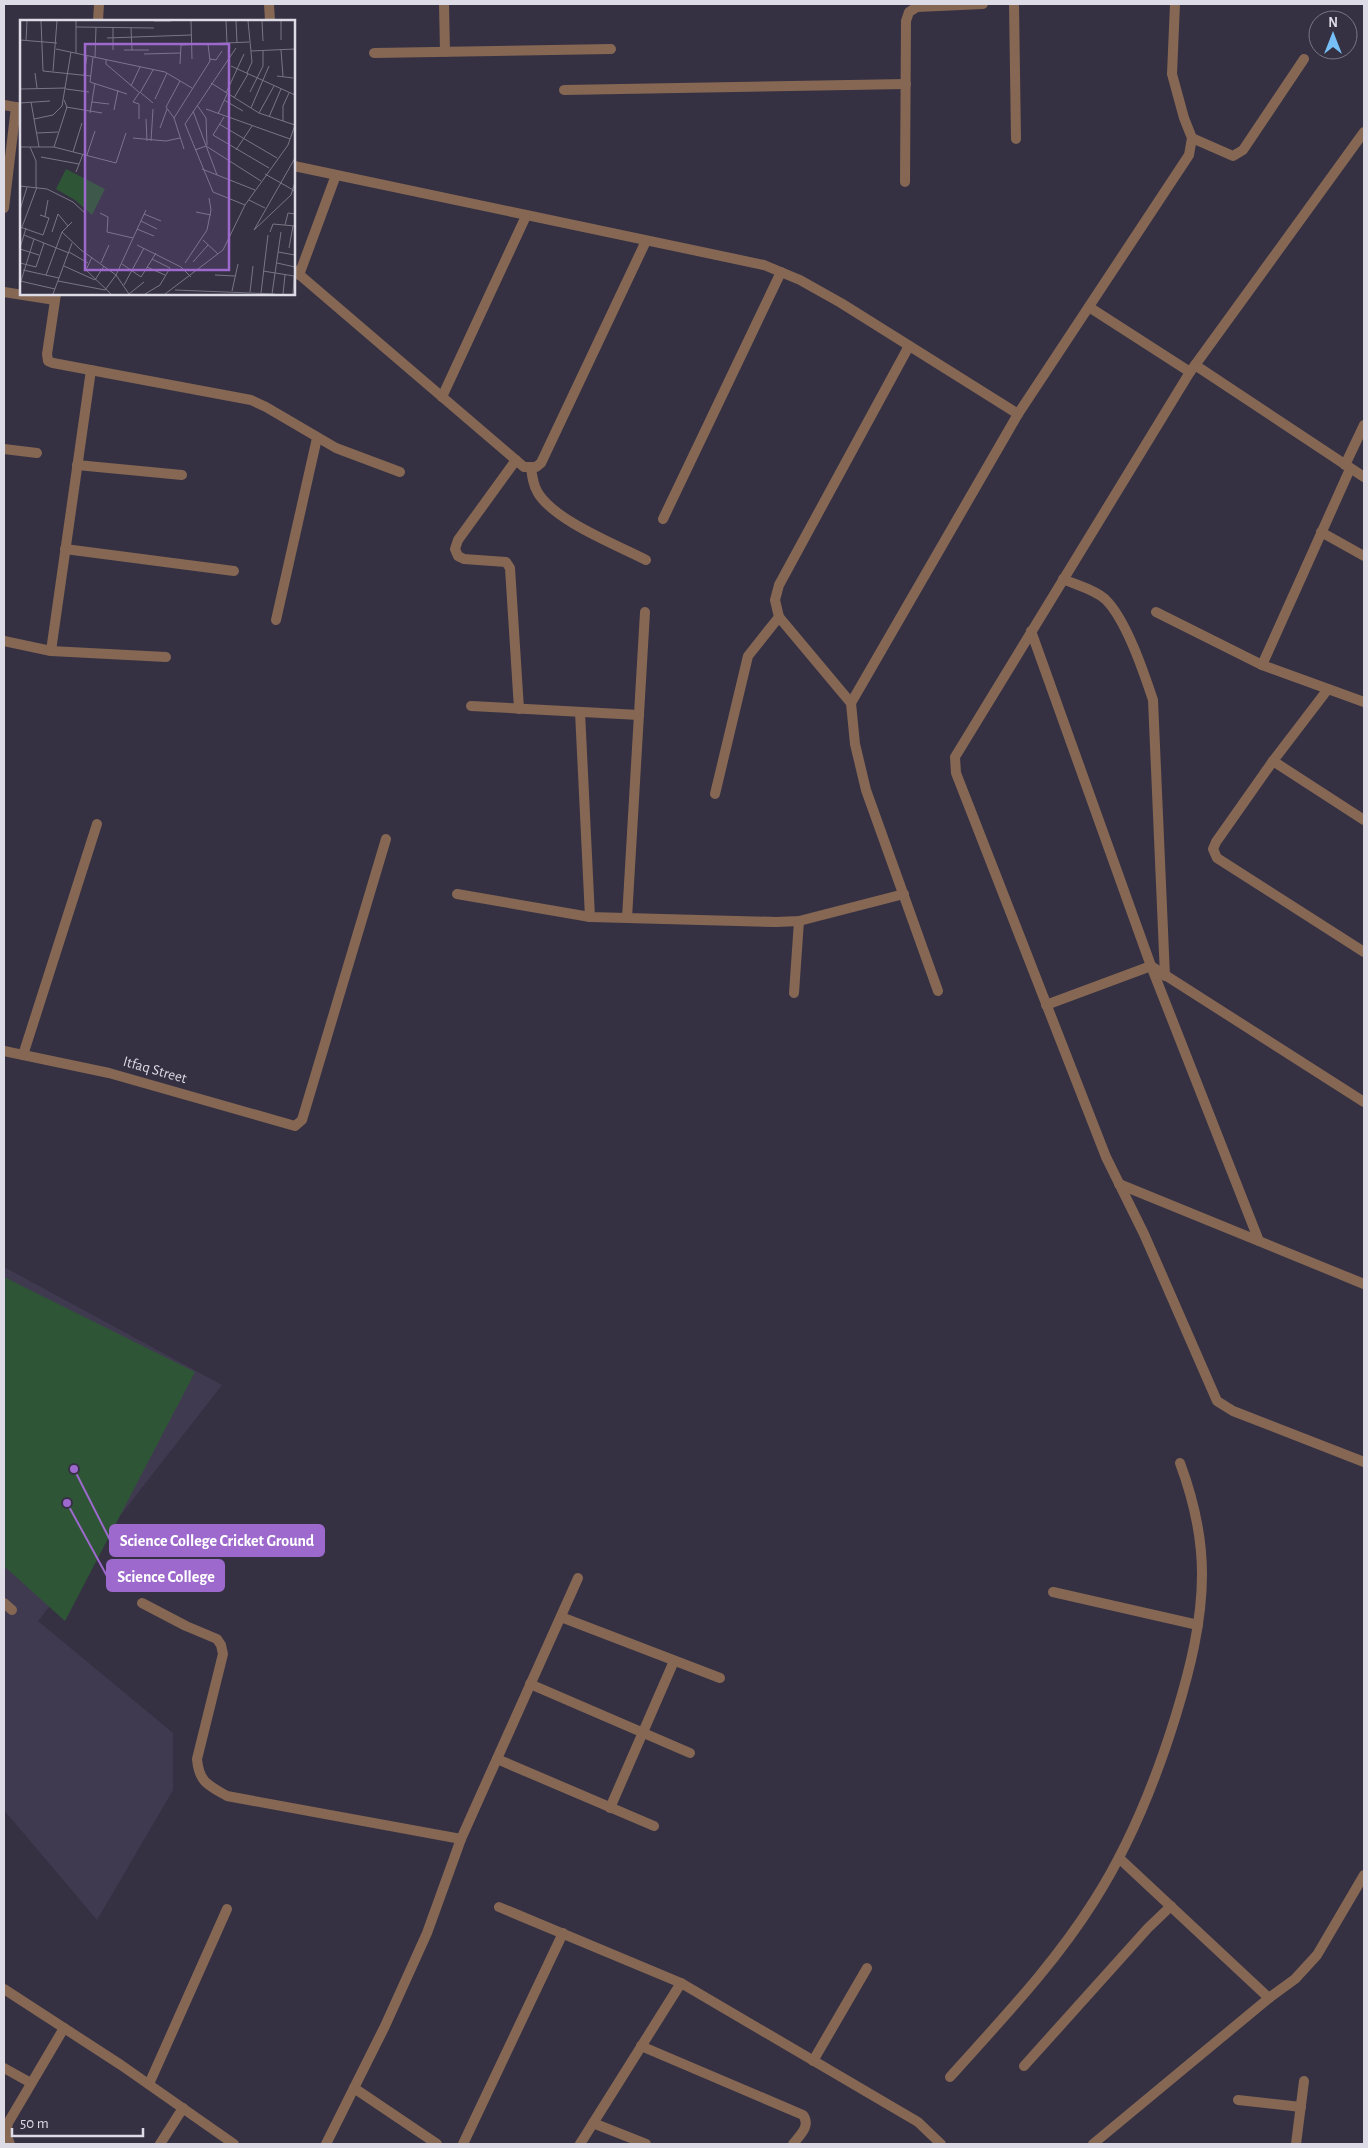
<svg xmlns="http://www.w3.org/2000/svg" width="1368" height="2148" font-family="'Alegreya Sans',sans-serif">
  <rect width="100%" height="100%" fill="#353142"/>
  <polygon fill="#403a51" points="4,1267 222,1385 38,1621 173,1733 173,1790 97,1920 4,1810"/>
  <polygon fill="#2e5636" points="4,1277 195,1372 65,1621 4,1566"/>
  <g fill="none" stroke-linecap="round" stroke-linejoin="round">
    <g stroke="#856754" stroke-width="10">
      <polyline points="269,4 270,21"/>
      <polyline points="444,4 445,52"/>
      <polyline points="1014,4 1016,139"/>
      <polyline points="98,21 99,4"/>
      <polyline points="374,53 611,49"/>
      <polyline points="564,90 906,84"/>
      <polyline points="4,105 21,108"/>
      <polyline points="1364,132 1190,372 955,757 956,773 1106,1157 1144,1234 1217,1401 1233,1411 1364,1462"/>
      <polyline points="1192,138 1233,156 1243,150 1304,59"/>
      <polyline points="294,166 764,265 800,280 841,303 1018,414"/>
      <polyline points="905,182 906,21 909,12 917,7 983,4"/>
      <polyline points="4,208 16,107"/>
      <polyline points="294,270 524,467 536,467 541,463 646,241"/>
      <polyline points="299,275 336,175"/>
      <polyline points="4,292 55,300"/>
      <polyline points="56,294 47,354 48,361 53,363 251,400 266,407 336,448 400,472"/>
      <polyline points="1089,307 1190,372"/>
      <polyline points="909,346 779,585 775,600 779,617 851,703 855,744 866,790 938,991"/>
      <polyline points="1195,365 1364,477"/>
      <polyline points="442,397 526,216"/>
      <polyline points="4,449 37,453"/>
      <polyline points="516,460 458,540 455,549 458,556 464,559 506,562 510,568 519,709"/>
      <polyline points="77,465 182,475"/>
      <polyline points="1345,465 1364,425"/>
      <path d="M 531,467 C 532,476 533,485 538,493 C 555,521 617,545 646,560"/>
      <polyline points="663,519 781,272"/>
      <polyline points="1321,532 1364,556"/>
      <polyline points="65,549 234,571"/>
      <path d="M 1063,579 C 1076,585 1094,589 1105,599 C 1126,619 1144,673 1153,700 L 1165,976"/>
      <polyline points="1156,612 1262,665 1364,702"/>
      <polyline points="276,620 317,438"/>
      <polyline points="1031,631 1151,966 1259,1241"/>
      <polyline points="4,641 51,651 166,657"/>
      <polyline points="51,651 91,370"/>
      <polyline points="1262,665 1350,469"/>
      <polyline points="1328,689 1273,761 1216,842 1213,849 1217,858 1364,952"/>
      <polyline points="851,703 1018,414 1189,155 1192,138 1184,118 1172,74 1175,4"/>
      <polyline points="471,706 639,715"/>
      <polyline points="580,712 590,917"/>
      <polyline points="1273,761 1364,820"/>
      <polyline points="715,794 748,656 779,617"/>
      <polyline points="457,894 590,917 776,922 799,921 904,894"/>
      <polyline points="627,918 645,612"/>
      <polyline points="794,993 799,921"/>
      <polyline points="1046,1005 1151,966 1364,1102"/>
      <polyline points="4,1051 109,1073 295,1126 302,1120 386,839"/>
      <polyline points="23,1055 97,824"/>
      <polyline points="1119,1184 1364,1284"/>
      <polyline points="1053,1592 1198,1625"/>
      <polyline points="4,1603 12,1610"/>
      <path d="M 142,1603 L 186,1626 L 217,1639 L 221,1645 L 223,1654 L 197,1759 C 199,1782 208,1785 227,1796 L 461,1839"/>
      <polyline points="561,1617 720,1678"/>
      <polyline points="530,1684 690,1753"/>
      <polyline points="497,1759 654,1826"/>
      <polyline points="610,1808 674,1661"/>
      <polyline points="1119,1858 1269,1998"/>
      <polyline points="499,1907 681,1983 918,2122 941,2144"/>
      <polyline points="4,1989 121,2065 234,2144"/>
      <path d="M 641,2046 L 803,2115 C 811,2126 800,2135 793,2144"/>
      <polyline points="813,2061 867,1968"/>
      <polyline points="1024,2066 1148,1928 1171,1906"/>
      <polyline points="4,2068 31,2083"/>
      <path d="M 950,2077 C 1000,2021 1054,1965 1094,1901 C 1131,1843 1156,1780 1176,1715 C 1190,1669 1202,1622 1202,1574 C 1202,1536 1193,1498 1180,1463"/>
      <polyline points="149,2084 227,1909"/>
      <polyline points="354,2088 437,2144"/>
      <polyline points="1238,2100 1301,2107"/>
      <polyline points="593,2123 646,2144"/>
      <polyline points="10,2144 6,2134 8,2123 64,2028"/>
      <polyline points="160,2144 183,2108"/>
      <polyline points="326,2144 385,2026 427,1933 461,1839 578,1578"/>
      <polyline points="463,2144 563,1933"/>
      <polyline points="580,2144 681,1983"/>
      <polyline points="1093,2144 1269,1998 1295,1979 1317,1955 1364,1875"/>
      <polyline points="1296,2144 1304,2081"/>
    </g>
  </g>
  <g text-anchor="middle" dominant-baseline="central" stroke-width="5" stroke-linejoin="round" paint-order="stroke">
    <g font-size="15" fill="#dddbe6" stroke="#353142">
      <text transform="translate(155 1070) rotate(16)">Itfaq Street</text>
    </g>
  </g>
  <g transform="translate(20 20)">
    <rect width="275" height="275" fill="#353142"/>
    <path d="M 46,149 L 85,169 L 72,195 L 55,180 L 36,169 Z" fill="#2e5636"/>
    <path fill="none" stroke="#787584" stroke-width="1" d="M 21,1 L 23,51 L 71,56M 56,1 L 56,33M 134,1 L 151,1M 171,1 L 172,39M 206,1 L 207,23M 216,1 L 217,23M 242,1 L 243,21M 261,1 L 261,20M 56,7 L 134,8M 93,7 L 93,30M 111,8 L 112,30M 87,18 L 171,15M 0,20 L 37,23M 6,21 L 7,1M 216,28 L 165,104 L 193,172 L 225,185M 36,29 L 145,52 L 172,68M 104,30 L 129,30M 261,30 L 263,56M 231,31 L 275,29M 124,34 L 160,33M 73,37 L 70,62 L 107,74M 75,38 L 76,7M 190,39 L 196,40 L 202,31M 86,40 L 86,44 L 120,73 L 133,50M 160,44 L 161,25 L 229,22M 211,46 L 275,75M 33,51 L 37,1M 15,53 L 17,68M 227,53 L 232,42 L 228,1M 64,55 L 67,36M 257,56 L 273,58M 160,61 L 146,87 L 154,98 L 164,129M 191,63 L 239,93 L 275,105M 111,66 L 120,47M 0,69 L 46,68M 46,69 L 69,72M 230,72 L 243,46 L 243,31M 119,73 L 113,82 L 119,84 L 119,99M 121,73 L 133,83M 206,73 L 224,34M 214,78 L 228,54M 135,79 L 147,53M 204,80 L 223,91M 11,82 L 19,127M 72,82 L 89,84M 0,83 L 30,81M 177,85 L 186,98 L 187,125M 46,87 L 82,93M 231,88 L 249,46M 186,89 L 270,119M 94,90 L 98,70M 173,91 L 197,155M 70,93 L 75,63M 239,93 L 254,66M 198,94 L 207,74M 204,97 L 193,115 L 249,148M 249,97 L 261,69M 154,98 L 190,41 L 188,24M 14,99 L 33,95 L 42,86 L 51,32M 126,99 L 127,121M 263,101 L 263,86 L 269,73M 199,104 L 257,138M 140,108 L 147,89M 17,113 L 38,112M 113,118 L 146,121 L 160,118M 131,121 L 133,89M 0,127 L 34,127 L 96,143 L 106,113M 10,127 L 16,141 L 16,167M 34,127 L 47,87 L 44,80M 175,130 L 186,126 L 241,161M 216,130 L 232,106M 53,132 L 62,103M 67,135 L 75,111M 21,137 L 59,144M 182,149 L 235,170M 56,152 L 63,134M 245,154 L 275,171M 0,166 L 27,169 L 53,182 L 66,194M 229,180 L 245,188M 0,190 L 7,167M 176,192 L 191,195M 80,193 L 88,197 L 87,212 L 113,218M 124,194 L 141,201M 25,196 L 28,180M 121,201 L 137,209M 265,205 L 268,193 L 275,194M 0,207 L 23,215 L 29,198 L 20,195M 2,207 L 17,167M 117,209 L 134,216M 234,210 L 275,138M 234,210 L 271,175 L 275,162M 32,212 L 38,194 L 48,206M 42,212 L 61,230 L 96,255 L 109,274M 250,212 L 253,204 L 275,206M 4,215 L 49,233M 183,220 L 198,234M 117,225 L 161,247 L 171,257M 0,228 L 6,208M 269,228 L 273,206M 0,229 L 19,235M 49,232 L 68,243M 258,232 L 275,235M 72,237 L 66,250 L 91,274M 173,242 L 188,225M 0,243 L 16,247 L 24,223M 81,243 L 89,225M 165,243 L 187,210 L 191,190 L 189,178M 257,243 L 275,247M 102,244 L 121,257 L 136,233M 44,246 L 75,260 L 84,246M 127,247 L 145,255M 3,250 L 39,258M 243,251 L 274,256 L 273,274M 26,255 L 42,212 L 52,202M 195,255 L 215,256M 0,261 L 35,269M 1,261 L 14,219M 38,261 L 85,270M 104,265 L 124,228M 85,270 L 96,255 L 126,190M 155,270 L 255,274M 212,271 L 218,244M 230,272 L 233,246M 241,273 L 248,215M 33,274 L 52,223M 109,274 L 124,262M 125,274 L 140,265 L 150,248 L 132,239M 145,274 L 203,230 L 225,185 L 268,125 L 275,105M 252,274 L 261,212M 263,274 L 265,255"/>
    <path fill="#9d69cd" fill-opacity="0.15" stroke="#9d69cd" stroke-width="2.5" d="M 65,24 L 209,24 L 209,250 L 65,250 Z"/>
    <rect width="275" height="275" fill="none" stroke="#dddbe6" stroke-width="2.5"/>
  </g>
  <path fill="none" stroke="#9d69cd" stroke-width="2" d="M74 1469L110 1540M67 1503L107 1576"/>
  <g fill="#9d69cd" stroke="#353142" stroke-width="2">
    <circle cx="74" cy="1469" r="5"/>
    <circle cx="67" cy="1503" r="5"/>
  </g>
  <g fill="#9d69cd" stroke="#9d69cd" stroke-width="2">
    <rect x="110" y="1525" width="214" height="31" rx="5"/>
    <rect x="107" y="1560" width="117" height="31" rx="5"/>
  </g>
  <g font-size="16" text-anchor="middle" font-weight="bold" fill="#fff">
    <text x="217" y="1546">Science College Cricket Ground</text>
    <text x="166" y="1582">Science College</text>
  </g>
  <rect width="1368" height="2148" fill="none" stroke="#dddbe6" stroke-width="10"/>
  <g transform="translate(1333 35)"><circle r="24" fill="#353142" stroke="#787584"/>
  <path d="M0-4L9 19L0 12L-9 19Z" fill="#76c0f7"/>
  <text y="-8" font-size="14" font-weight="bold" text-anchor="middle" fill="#dddbe6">N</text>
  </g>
  <path d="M12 2128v8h131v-8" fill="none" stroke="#dddbe6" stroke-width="2.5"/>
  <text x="20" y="2128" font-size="15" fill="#dddbe6" stroke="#353142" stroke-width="4" paint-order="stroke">50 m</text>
</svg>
